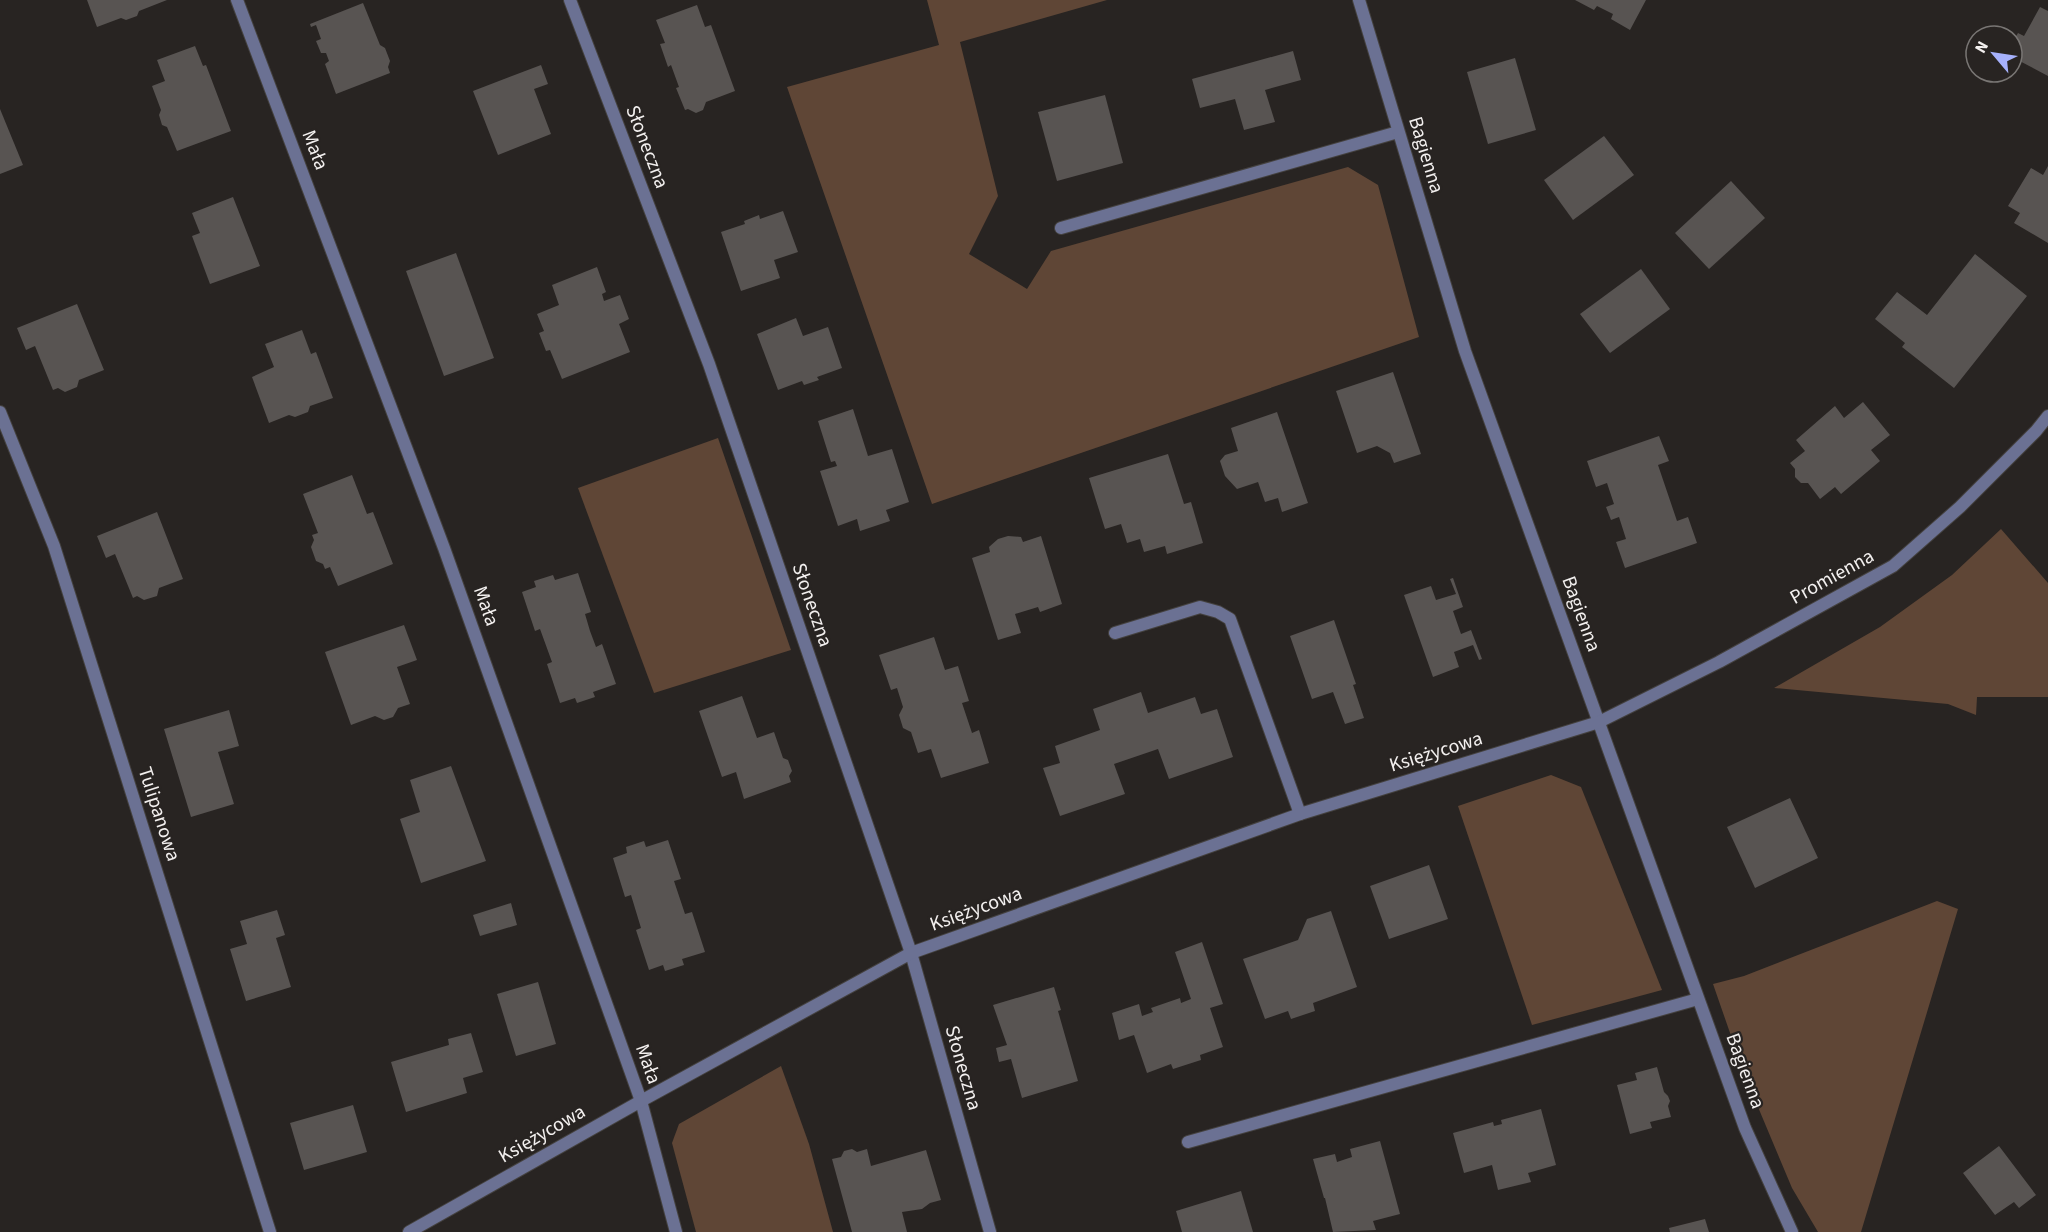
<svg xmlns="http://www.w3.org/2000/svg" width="2048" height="1232" font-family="'Source Sans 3',sans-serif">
  <rect width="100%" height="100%" fill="#282422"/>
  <g fill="#5f4636">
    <polygon points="927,0 1107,0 960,42 998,196 969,254 1027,289 1051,251 1348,167 1378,185 1419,337 932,504 787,87 939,45"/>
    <polygon points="718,438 791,650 654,693 578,488"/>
    <polygon points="2001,529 2048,583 2048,697 1977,697 1976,715 1948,704 1774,688 1880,627 1952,575"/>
    <polygon points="1551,775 1581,787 1662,990 1532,1025 1458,806"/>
    <polygon points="1937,901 1958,909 1861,1232 1818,1232 1792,1188 1745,1076 1713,984 1744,976"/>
    <polygon points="781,1066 809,1144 833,1232 696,1232 672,1143 679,1124"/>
  </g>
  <g fill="#585452">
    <polygon points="87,0 167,0 139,11 137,16 126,20 121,18 97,27"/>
    <polygon points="1575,0 1646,0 1630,30 1611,19 1613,14 1597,6 1594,10"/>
    <polygon points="363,3 380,45 385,48 390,61 388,67 390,73 336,94 325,64 329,61 326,53 321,53 316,41 321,39 316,25 311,27 310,24"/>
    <polygon points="697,5 705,27 711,25 735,91 706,102 703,110 696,113 688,109 685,110 676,88 679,87 671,65 668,67 660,44 665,43 656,20"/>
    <polygon points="2040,7 2048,11 2048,76 2012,57 2012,43 2018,33 2024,36"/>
    <polygon points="195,46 203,66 206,65 231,131 177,151 167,127 162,125 159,115 161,110 152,86 165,81 157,60"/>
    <polygon points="1293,51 1301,80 1265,90 1275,122 1244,130 1235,99 1200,108 1192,79"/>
    <polygon points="1515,58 1536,130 1488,144 1467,72"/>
    <polygon points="541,65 548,84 534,89 551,134 498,155 473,91"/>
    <polygon points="1105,95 1123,163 1057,181 1038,112"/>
    <polygon points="0,109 23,165 0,174"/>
    <polygon points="1604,136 1634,175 1573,220 1544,180"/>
    <polygon points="2048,166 2048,243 2014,223 2020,213 2008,206 2031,168 2043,175"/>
    <polygon points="1731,181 1765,218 1709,269 1675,233"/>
    <polygon points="233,197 260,266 210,284 192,236 200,233 192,213"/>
    <polygon points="783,211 798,252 774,260 780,278 741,291 721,232 745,224 744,221 759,215 760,219"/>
    <polygon points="456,253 494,358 444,376 406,271"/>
    <polygon points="1975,254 2027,296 1954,388 1902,347 1905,343 1875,319 1897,292 1927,315"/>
    <polygon points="597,267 606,292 602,294 604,301 620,295 629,319 619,324 630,352 562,379 550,350 546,351 539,333 544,331 537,314 559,305 552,285"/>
    <polygon points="1641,269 1670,309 1610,353 1580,314"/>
    <polygon points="77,304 104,370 79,380 77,387 65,392 58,388 53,390 35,346 26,350 17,328"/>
    <polygon points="796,318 803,336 828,327 842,368 817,377 819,380 804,385 802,381 778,390 757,334"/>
    <polygon points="302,330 311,354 316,352 333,398 310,406 308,412 295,417 289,415 269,423 252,377 274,367 265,344"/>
    <polygon points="1393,372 1421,454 1394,463 1390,453 1377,446 1357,453 1336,391"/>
    <polygon points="1863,402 1890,435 1871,450 1880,461 1841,494 1835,487 1820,499 1808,483 1801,483 1795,477 1795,469 1790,463 1805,451 1796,440 1835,406 1844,418"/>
    <polygon points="853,409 868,456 892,449 909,502 886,510 890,521 860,531 857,519 838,526 820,471 837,466 835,461 831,462 818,421"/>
    <polygon points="1277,412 1308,503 1282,512 1278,498 1265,502 1258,482 1237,489 1225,476 1220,461 1225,455 1238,451 1231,428"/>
    <polygon points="1659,436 1669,461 1658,465 1677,521 1688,517 1697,543 1625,568 1616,542 1626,539 1619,517 1611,520 1606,507 1614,504 1607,483 1596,487 1587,461"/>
    <polygon points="1168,454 1184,504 1191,502 1203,543 1167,554 1165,546 1144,552 1140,539 1127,543 1121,524 1105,529 1089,478"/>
    <polygon points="352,475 367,514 373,512 393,564 338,586 330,567 325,569 323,564 316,561 311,547 314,540 312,535 318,533 303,494"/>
    <polygon points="157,512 183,579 159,588 157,596 144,600 137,596 133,598 115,554 106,558 97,536"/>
    <polygon points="1008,536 1021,537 1023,542 1041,536 1062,604 1040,612 1038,607 1015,614 1021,633 998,640 972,558 990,552 989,547 998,539"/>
    <polygon points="578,573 591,612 585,614 590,631 596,647 602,644 616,684 593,692 595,697 577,703 575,698 560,703 547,664 552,662 540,629 535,631 522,592 536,587 534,581 553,575 555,580"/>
    <polygon points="1453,578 1463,607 1453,611 1461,634 1471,630 1482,659 1479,660 1473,645 1454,652 1459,667 1433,677 1404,595 1431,586 1436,600 1456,594 1450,579"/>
    <polygon points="1334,620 1356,684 1353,685 1364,718 1345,724 1333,692 1312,699 1290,636"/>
    <polygon points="404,625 417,660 397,667 410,704 398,708 393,717 384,720 375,716 351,725 325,652"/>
    <polygon points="934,637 945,670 958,666 969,701 962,703 972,733 979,730 989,763 941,778 931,749 918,753 911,732 903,728 899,715 903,707 897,688 891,690 879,655"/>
    <polygon points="1141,692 1148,713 1195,697 1201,714 1217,709 1233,757 1169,779 1158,749 1114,764 1125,794 1060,816 1043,768 1060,763 1055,746 1100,730 1093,709"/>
    <polygon points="742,696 757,738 774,732 783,758 788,760 792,771 789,776 791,782 744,799 736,772 722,777 699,711"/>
    <polygon points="229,710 239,746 218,752 234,804 191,817 164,729"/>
    <polygon points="451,766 486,861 421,883 400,819 420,812 410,780"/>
    <polygon points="1790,798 1818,858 1755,888 1727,827"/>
    <polygon points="668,840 681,879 674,881 685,914 692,912 705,952 682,959 684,965 665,971 663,965 649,970 636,930 641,928 631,895 625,897 613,858 627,853 626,847 644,841 646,847"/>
    <polygon points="1429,865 1448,919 1389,939 1370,886"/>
    <polygon points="511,903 517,925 480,936 473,915"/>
    <polygon points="277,910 285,935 276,938 291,987 246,1001 230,949 247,944 240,921"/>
    <polygon points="1331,911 1357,987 1313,1003 1315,1011 1291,1019 1288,1011 1265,1019 1243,959 1298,940 1307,919"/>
    <polygon points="1202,942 1223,1004 1210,1008 1223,1047 1200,1055 1201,1060 1173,1069 1171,1064 1147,1073 1134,1035 1119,1040 1112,1013 1139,1004 1142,1016 1153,1012 1151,1008 1180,998 1181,1003 1191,999 1175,952"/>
    <polygon points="538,982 556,1044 516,1056 497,994"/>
    <polygon points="1054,987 1061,1010 1058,1011 1078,1081 1022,1098 1011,1059 999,1062 996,1048 1007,1045 993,1005"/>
    <polygon points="471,1033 483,1072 463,1078 467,1093 406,1112 391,1062 449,1045 448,1039"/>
    <polygon points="1657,1067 1664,1092 1668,1096 1670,1101 1668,1106 1671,1117 1650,1122 1652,1128 1630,1134 1617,1085 1637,1080 1635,1073"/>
    <polygon points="353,1105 367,1152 304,1170 290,1123"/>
    <polygon points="1541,1109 1556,1165 1528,1173 1531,1182 1498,1190 1492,1165 1464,1173 1453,1133 1493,1122 1494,1126 1502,1124 1501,1120"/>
    <polygon points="1380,1141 1400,1214 1373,1221 1376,1230 1333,1232 1325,1198 1324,1198 1313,1159 1335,1154 1337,1162 1352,1157 1350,1149"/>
    <polygon points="1999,1146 2036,1195 2019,1208 2014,1202 1995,1215 1963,1173"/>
    <polygon points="852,1149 857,1152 867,1149 871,1166 926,1150 941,1200 930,1203 922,1209 902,1212 907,1232 852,1232 832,1159 841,1157 844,1151"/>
    <polygon points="1241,1191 1253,1232 1182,1232 1176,1211"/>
    <polygon points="1705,1219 1709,1232 1670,1232 1669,1228"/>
  </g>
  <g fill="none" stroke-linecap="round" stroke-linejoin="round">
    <g stroke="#44413f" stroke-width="14">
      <g id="service">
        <polyline points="1061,228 1398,132"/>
        <polyline points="1115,633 1200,607 1218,612 1230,619 1300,814"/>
        <polyline points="1188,1142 1698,999"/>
      </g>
    </g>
    <g stroke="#44413f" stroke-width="14">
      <g id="minor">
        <polyline points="237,0 444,548 641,1101 676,1232"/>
        <polyline points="570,0 709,364 911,953 990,1232"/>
        <polyline points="1359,0 1465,351 1745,1128 1792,1232"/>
        <polyline points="0,412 54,546 270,1232"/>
        <polyline points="409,1232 641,1101 911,953 1300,814 1599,722 1719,662 1893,566 1960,507 2036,431 2048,416"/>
      </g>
    </g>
    <use href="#service" stroke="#6b7193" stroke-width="12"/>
    <use href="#minor" stroke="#6b7193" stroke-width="12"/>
  </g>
  <g text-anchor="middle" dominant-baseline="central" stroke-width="4.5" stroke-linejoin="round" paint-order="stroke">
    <g font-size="20" fill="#f3f0ef" stroke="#282422">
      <text transform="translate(647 147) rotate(69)">Słoneczna</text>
      <text transform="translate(315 150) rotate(69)">Mała</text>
      <text transform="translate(1426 155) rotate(73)">Bagienna</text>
      <text transform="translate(1832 577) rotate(-29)">Promienna</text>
      <text transform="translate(812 605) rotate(71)">Słoneczna</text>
      <text transform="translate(486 606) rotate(70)">Mała</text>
      <text transform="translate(1581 614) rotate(70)">Bagienna</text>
      <text transform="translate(1436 752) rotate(-17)">Księżycowa</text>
      <text transform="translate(159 814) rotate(72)">Tulipanowa</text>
      <text transform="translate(976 909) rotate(-20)">Księżycowa</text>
      <text transform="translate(648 1064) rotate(70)">Mała</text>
      <text transform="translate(963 1068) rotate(74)">Słoneczna</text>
      <text transform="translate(1745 1071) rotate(70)">Bagienna</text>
      <text transform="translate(542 1134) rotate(-30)">Księżycowa</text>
    </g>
  </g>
  <g transform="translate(1994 54) rotate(299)"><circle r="28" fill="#282422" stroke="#797674" stroke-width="1.5"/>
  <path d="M0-4.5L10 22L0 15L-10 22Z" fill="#a6b1fc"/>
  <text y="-9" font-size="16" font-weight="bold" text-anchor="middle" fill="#f3f0ef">N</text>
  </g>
</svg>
